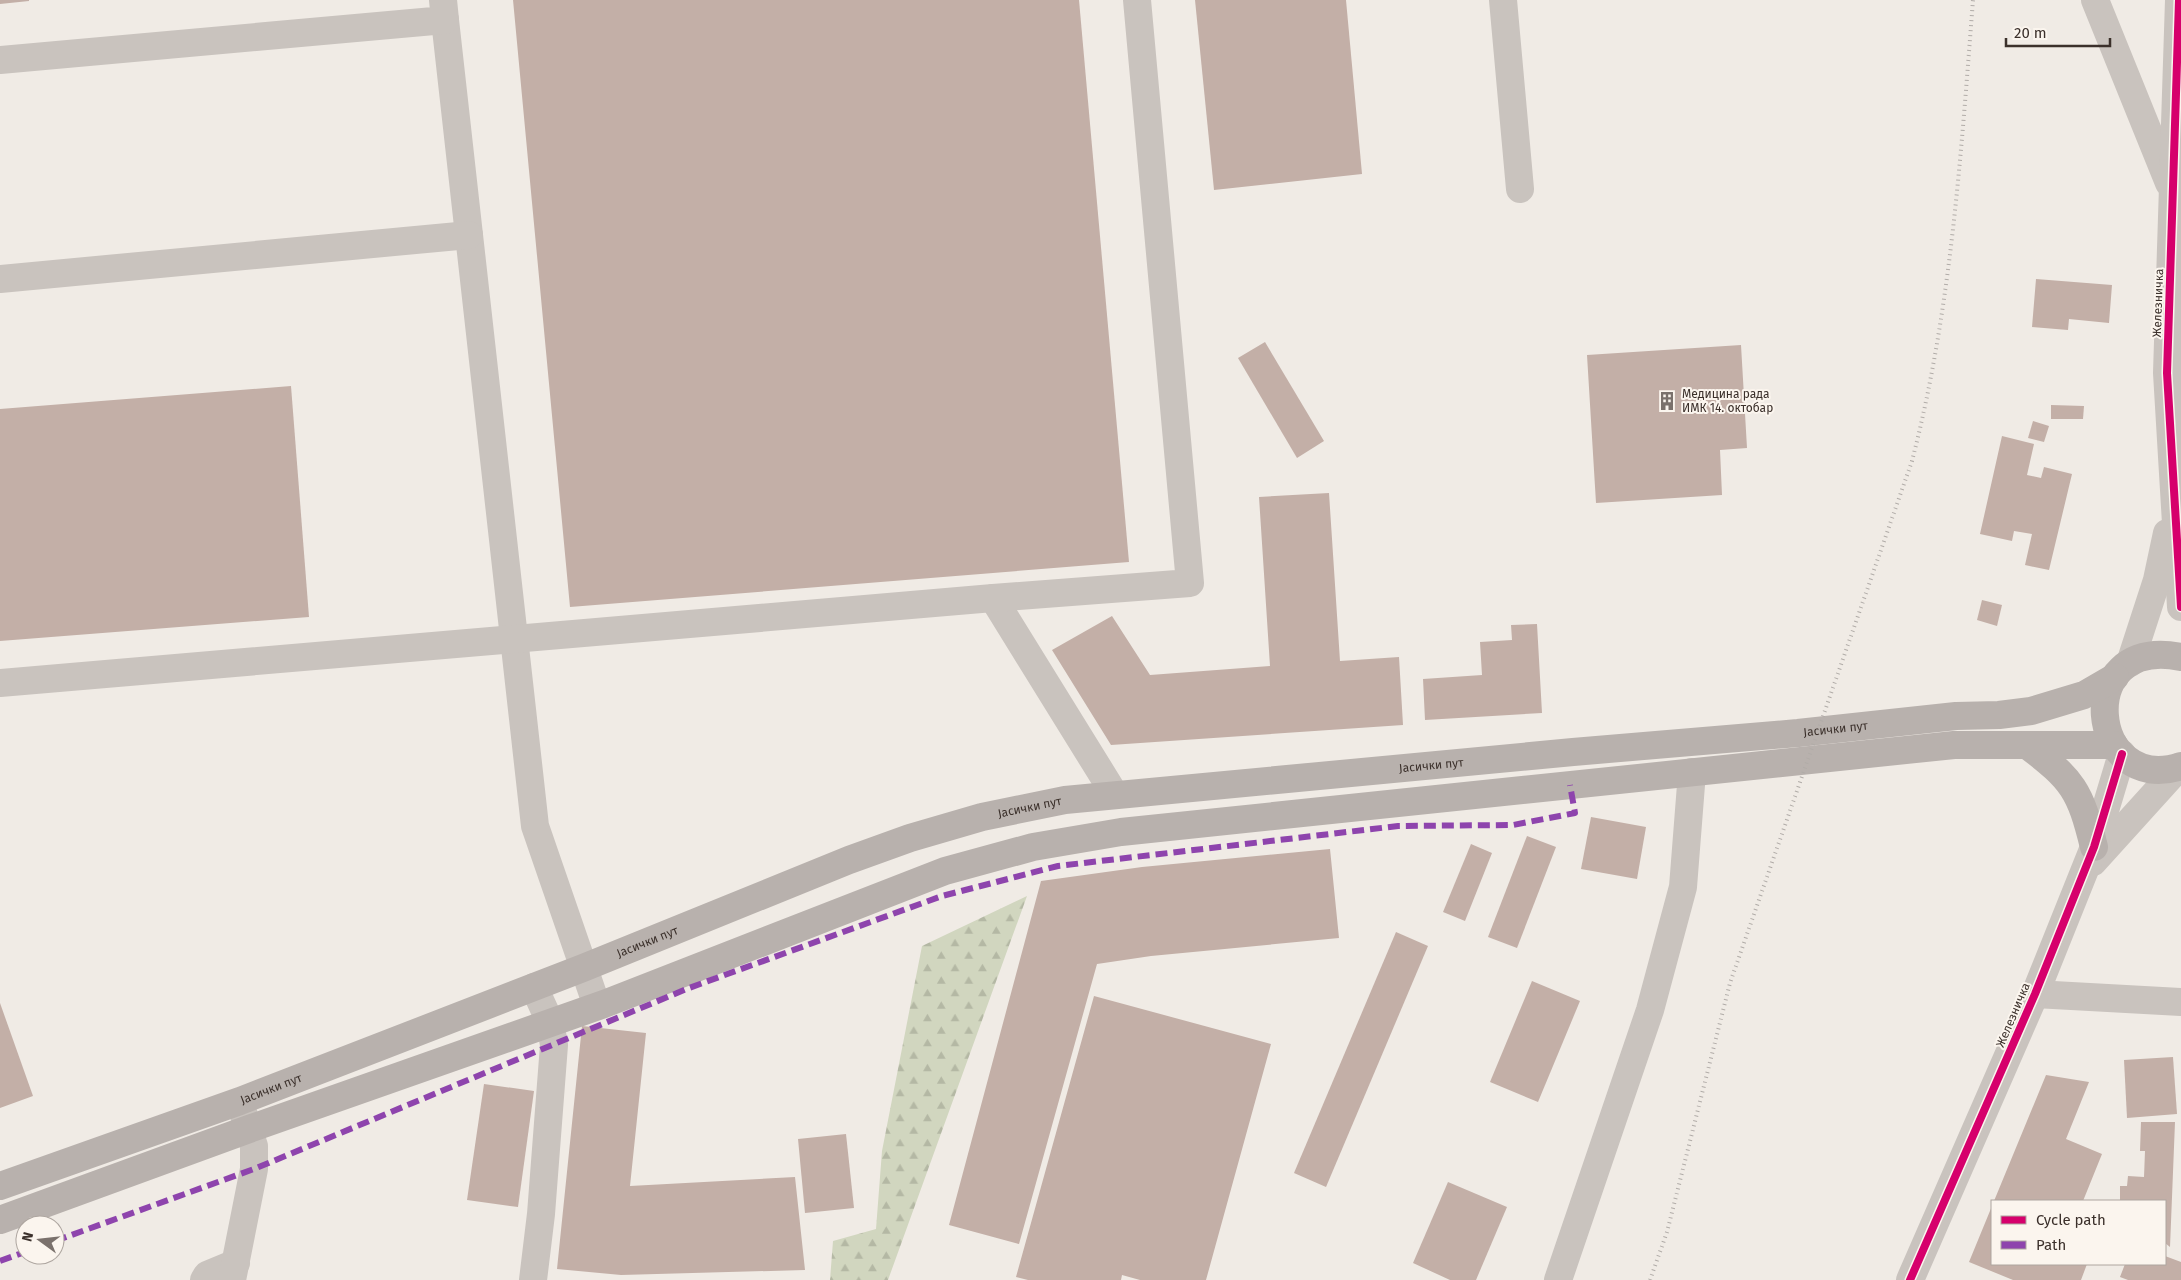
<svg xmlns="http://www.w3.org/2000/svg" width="2181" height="1280" font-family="'Fira Sans',sans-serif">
  <defs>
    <pattern id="forest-firs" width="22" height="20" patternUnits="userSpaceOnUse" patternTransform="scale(1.25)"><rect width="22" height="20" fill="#d1d6bf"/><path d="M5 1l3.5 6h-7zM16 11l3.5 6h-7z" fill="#b4b8a4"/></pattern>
  </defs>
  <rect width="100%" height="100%" fill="#f0ebe5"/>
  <polygon fill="url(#forest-firs)" points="1027,896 888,1280 830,1280 833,1241 876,1229 882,1151 922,946"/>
  <g fill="#c3afa7">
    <polygon points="0,0 29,0 29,1 0,4"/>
    <polygon points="513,0 1079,0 1129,562 570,607"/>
    <polygon points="1195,0 1346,0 1362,174 1214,190"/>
    <polygon points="2036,279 2112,285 2109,323 2069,319 2068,330 2032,327"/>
    <polygon points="1265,342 1324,441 1297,458 1238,358"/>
    <polygon points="1741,345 1747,448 1720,450 1722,495 1596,503 1587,355"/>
    <polygon points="291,386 309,617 0,641 0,409"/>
    <polygon points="2051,405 2084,406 2083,419 2051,419"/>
    <polygon points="2033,421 2049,426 2044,442 2028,438"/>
    <polygon points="2002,436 2034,444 2027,475 2041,478 2044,467 2072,474 2049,570 2025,565 2032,534 2014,531 2012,541 1980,534"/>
    <polygon points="1329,493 1340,661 1399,657 1403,725 1111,745 1052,650 1112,616 1150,675 1270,666 1259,497"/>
    <polygon points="1982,600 2002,605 1997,626 1977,620"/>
    <polygon points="1537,624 1542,713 1425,720 1423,679 1482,675 1480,642 1512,640 1511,625"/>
    <polygon points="1591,817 1646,827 1637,879 1581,869"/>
    <polygon points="1527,836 1556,847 1517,948 1488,937"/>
    <polygon points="1471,844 1492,853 1465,921 1443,912"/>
    <polygon points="1330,849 1339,938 1151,956 1097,964 1019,1244 949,1225 1041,881 1142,867"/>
    <polygon points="1396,932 1428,946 1326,1187 1294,1173"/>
    <polygon points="1532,981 1580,1001 1538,1102 1490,1082"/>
    <polygon points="1094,996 1271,1044 1206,1280 1140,1280 1122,1275 1121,1280 1028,1280 1016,1277"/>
    <polygon points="0,1003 33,1096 0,1108"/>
    <polygon points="582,1026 646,1033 630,1186 795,1177 805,1270 621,1275 557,1269"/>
    <polygon points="2173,1057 2177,1114 2127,1118 2124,1060"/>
    <polygon points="2046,1075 2089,1082 2066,1139 2102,1154 2083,1201 1994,1201"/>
    <polygon points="484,1084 534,1091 518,1207 467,1200"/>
    <polygon points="2141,1122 2175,1122 2170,1247 2165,1243 2165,1201 2120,1201 2120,1186 2127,1186 2128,1176 2144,1177 2145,1151 2140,1151"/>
    <polygon points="846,1134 854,1208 805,1213 798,1139"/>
    <polygon points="1448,1182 1507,1207 1476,1280 1450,1280 1413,1263"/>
    <polygon points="1992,1206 1992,1264 2087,1264 2081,1280 2013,1280 1969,1262"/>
    <polygon points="2165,1256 2181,1262 2181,1280 2128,1280 2120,1277 2125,1264 2165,1264"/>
  </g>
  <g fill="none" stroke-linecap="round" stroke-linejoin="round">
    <g stroke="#c9c3be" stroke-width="28">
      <polyline points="1503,0 1520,189"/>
      <polyline points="2095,0 2169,183"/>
      <polyline points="2179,0 2167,373 2181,607"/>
      <polyline points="445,20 535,826 597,1006"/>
      <polyline points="0,60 445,20 443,0"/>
      <polyline points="0,279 469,235"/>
      <polyline points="993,598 1115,795"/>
      <polyline points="2130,663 2157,580 2167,533"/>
      <polyline points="0,683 993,598 1190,583 1137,0"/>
      <polyline points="2093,862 2179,767"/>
      <polyline points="2035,994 2181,1002"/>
      <polyline points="204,1280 207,1275 236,1263"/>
      <polyline points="232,1280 254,1169 254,1146 241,1106"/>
      <polyline points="533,1280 541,1214 554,1045 550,1022 534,987"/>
      <polyline points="1558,1280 1650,1010 1683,887 1692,772"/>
      <polyline points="1910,1280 2035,994 2094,847 2122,754"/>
    </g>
    <g stroke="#b8b1ad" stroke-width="28">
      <path d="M 2181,657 C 2070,635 2089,797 2181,766"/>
      <path d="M 2027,745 C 2073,780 2080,790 2094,847"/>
      <path id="s1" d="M 0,1186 L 240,1101 L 583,968 L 849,860 L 910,838 L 982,817 L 1065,800 L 1573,752 L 1798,733 L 1956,716 L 1999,715 L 2031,711 L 2084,695 L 2115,677"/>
      <polyline points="0,1220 249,1129 604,1004 945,871 1033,847 1121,832 1954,745 2114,745"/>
    </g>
    <path stroke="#b1aca8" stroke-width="4" stroke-dasharray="1 4" stroke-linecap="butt" d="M 1650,1280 L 1667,1232 L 1730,983 L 1912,461 C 1951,311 1961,154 1973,0"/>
    <g stroke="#8e44ad" stroke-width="6" stroke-dasharray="12 6" stroke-linecap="butt">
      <polyline points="55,1241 254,1169 689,988 942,896 1058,866 1398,826 1513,825 1575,813 1570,785"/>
      <polyline points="0,1261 25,1252"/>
    </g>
    <g stroke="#fbf5ee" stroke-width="11">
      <g id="cycleway">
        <polyline points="2179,0 2167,373 2181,607"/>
        <polyline points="1910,1280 2035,994 2094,847 2122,754"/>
      </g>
    </g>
    <use href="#cycleway" stroke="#d6006c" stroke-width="8"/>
  </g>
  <defs>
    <g id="building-bare" transform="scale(1.5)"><path d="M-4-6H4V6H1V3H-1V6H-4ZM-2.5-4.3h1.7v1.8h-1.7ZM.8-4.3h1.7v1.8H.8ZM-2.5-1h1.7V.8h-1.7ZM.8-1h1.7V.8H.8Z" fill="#7a716c" stroke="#fbf5ee" stroke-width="2.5" paint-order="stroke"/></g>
  </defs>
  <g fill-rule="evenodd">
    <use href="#building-bare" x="1667" y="401"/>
  </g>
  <g text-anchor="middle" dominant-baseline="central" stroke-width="4" stroke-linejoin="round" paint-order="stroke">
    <g font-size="12" fill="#3b302b" stroke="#fbf5ee">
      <text transform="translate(2158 303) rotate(-88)">Железничка</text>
      <text stroke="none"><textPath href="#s1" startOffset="1908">Јасички пут</textPath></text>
      <text stroke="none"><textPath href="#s1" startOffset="1502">Јасички пут</textPath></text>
      <text stroke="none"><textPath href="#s1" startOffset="1098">Јасички пут</textPath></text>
      <text stroke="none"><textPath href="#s1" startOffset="692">Јасички пут</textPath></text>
      <text transform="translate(2013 1015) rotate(-67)">Железничка</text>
      <text stroke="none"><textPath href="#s1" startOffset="288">Јасички пут</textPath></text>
    </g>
    <g font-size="12" fill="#3b302b" stroke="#fbf5ee" text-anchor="start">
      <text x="1682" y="394">Медицина рада<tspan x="1682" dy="14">ИМК 14. октобар</tspan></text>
    </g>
  </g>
  <rect x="1991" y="1200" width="175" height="65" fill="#fbf5ee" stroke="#aea6a0"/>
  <rect x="2001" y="1216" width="25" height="8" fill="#d6006c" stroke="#aea6a0"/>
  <text x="2036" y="1225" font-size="15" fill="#3b302b">Cycle path</text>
  <rect x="2001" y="1241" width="25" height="8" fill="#8e44ad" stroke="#aea6a0"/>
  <text x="2036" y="1250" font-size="15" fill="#3b302b">Path</text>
  <g transform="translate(40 1240) rotate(285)"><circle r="24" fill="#fbf5ee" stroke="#aea6a0"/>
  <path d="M0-4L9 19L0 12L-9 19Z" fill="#7a716c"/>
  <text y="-8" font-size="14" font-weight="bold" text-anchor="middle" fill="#3b302b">N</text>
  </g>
  <path d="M2006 38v8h104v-8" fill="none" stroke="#3b302b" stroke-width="2.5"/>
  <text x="2014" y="38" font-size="15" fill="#3b302b" stroke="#fbf5ee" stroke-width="4" paint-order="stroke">20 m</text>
</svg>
